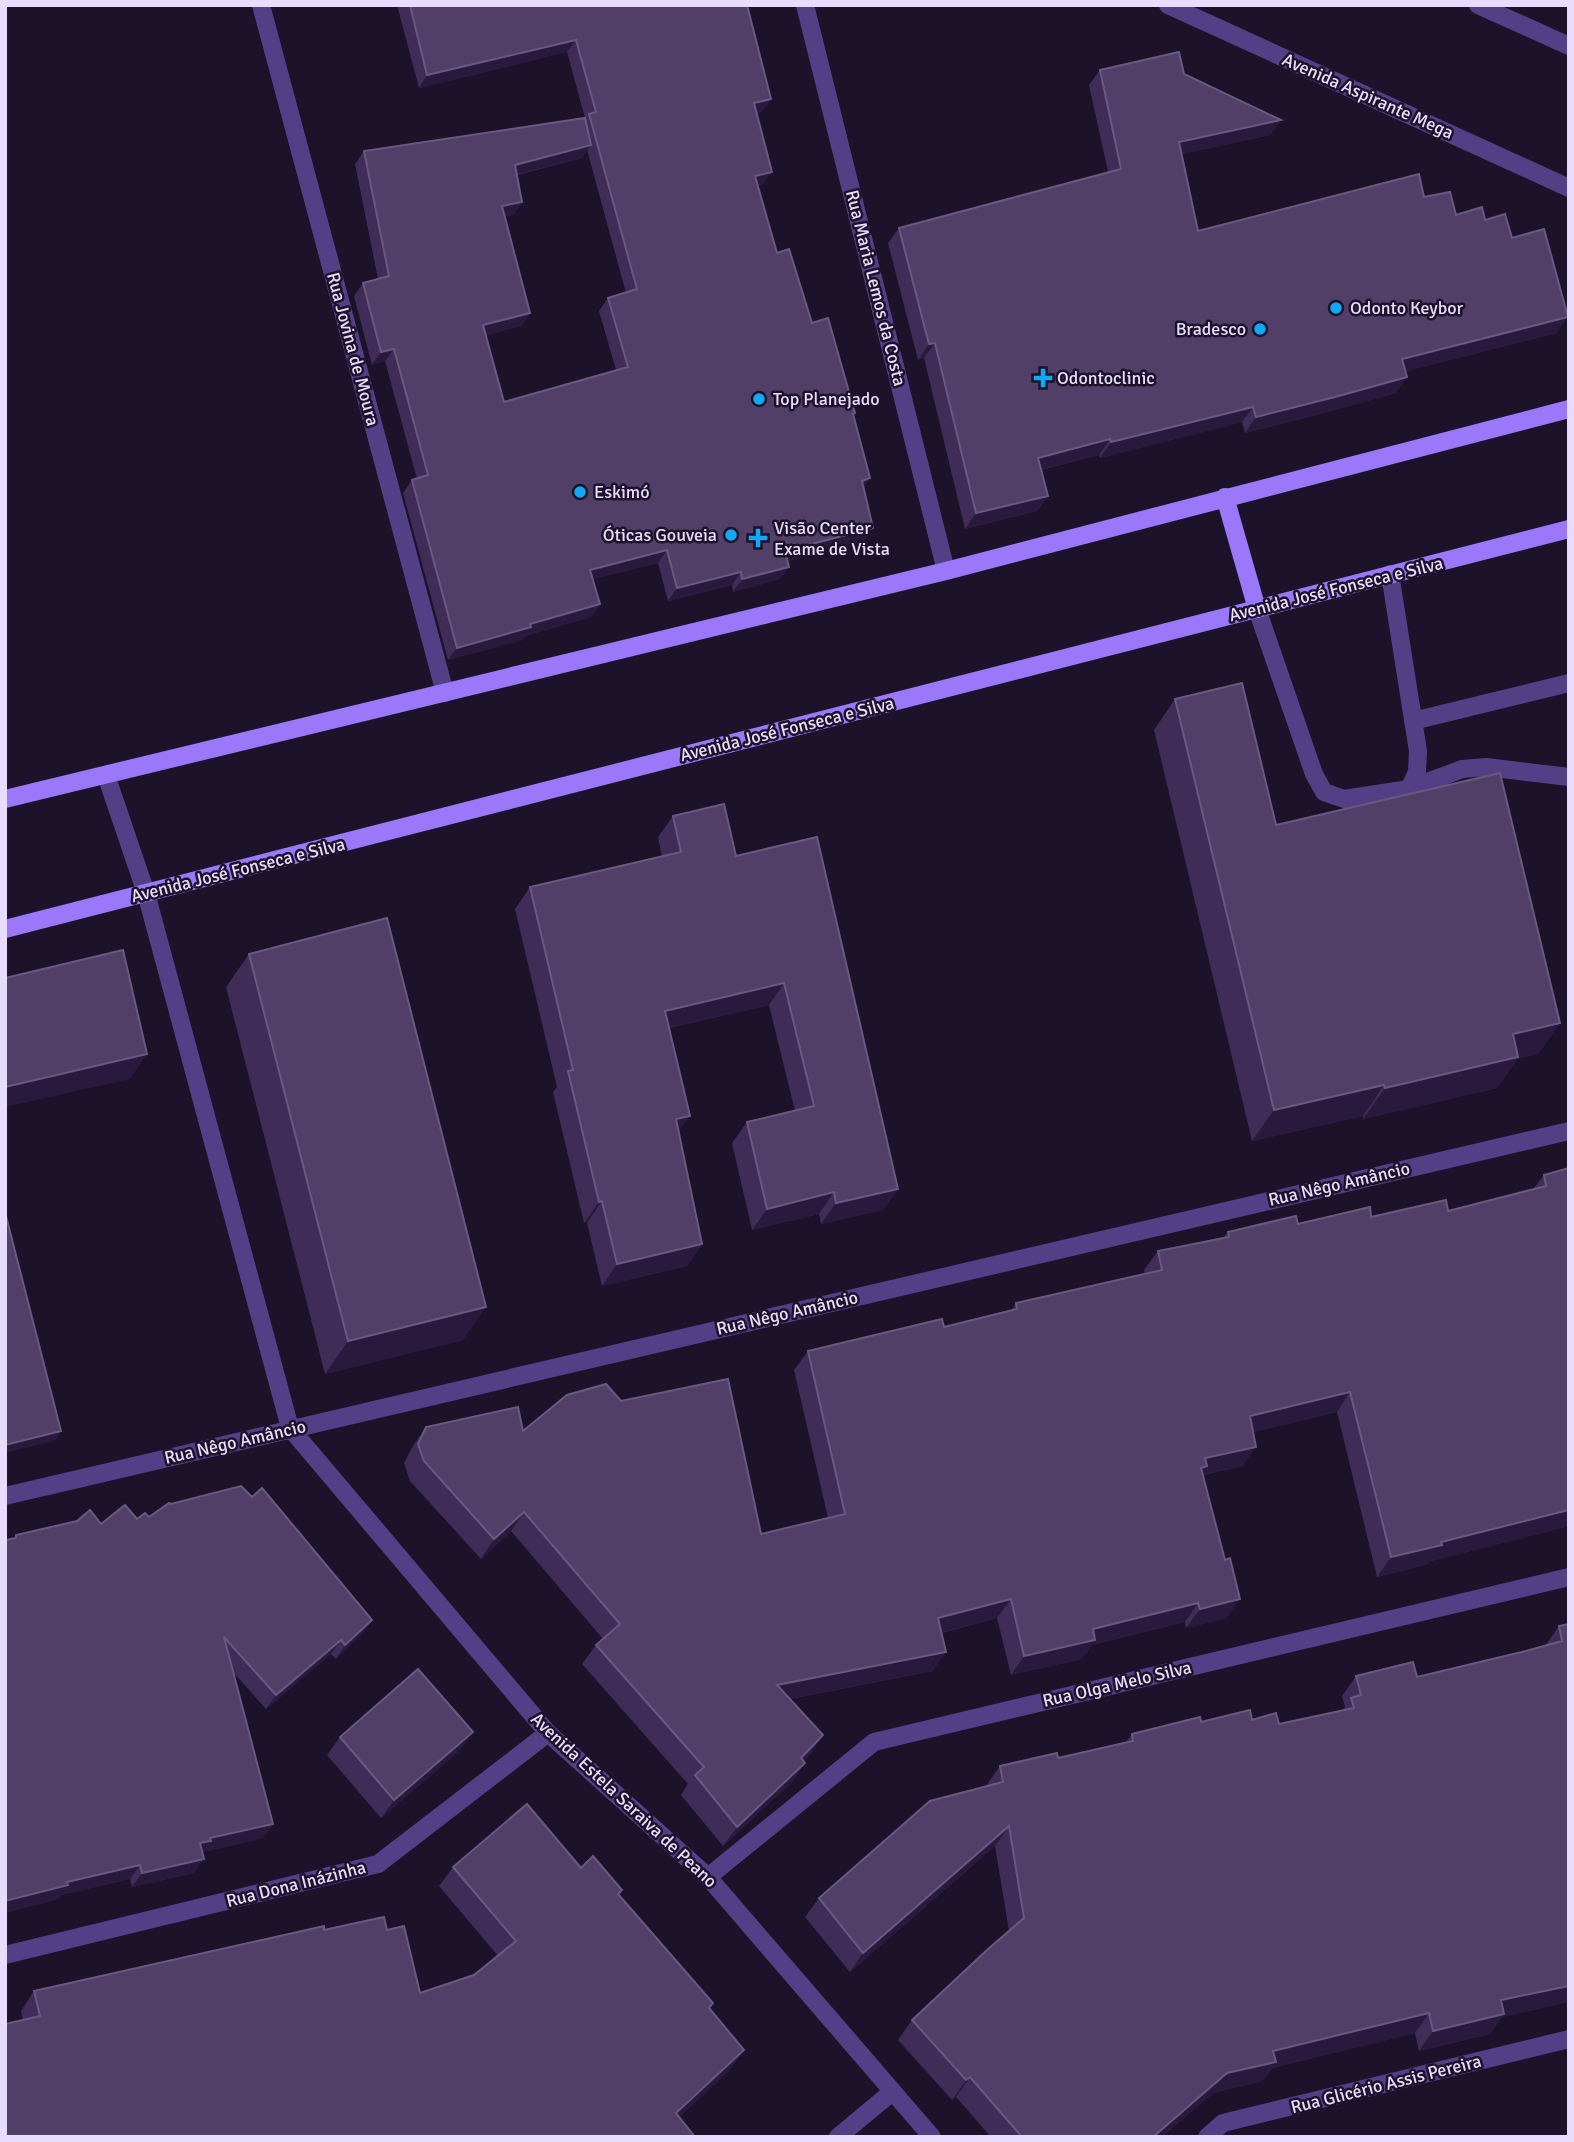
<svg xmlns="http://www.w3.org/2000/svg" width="1574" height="2142" font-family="Signika,sans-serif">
  <rect width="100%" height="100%" fill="#1c122a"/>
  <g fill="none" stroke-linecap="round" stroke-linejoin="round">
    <g stroke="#533f86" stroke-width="18">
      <polyline points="1257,609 1314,774 1324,792 1344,799 1409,789 1417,772 1418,751 1390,574"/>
      <polyline points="1413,721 1569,683"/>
      <polyline points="1409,789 1462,769 1486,767 1569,777"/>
    </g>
    <g stroke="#533f86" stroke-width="18">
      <polyline points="261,5 445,693"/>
      <polyline points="805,5 946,571"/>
      <polyline points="106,775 146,893 290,1428 548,1733 708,1877 932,2137"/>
      <polyline points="5,1496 1569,1131"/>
      <polyline points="708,1877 874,1742 1569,1577"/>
      <polyline points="5,1955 378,1864 548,1733"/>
      <polyline points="838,2137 892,2092"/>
      <polyline points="1207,2137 1223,2123 1569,2039"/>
    </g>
    <g stroke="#533f86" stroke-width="18">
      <polyline points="1168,5 1569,188"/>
      <polyline points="1478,5 1569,46"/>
    </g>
    <g stroke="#9a78f9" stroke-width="18">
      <polyline points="1225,497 1257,609"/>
      <polyline points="5,799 946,571 1569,409"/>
      <polyline points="5,929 1569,529"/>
    </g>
  </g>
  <g fill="#3f2c57" fill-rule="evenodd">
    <path d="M 397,5 L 747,5 L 771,99 L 762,111 L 757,113 L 763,184 L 758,186 L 777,253 L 812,323 L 855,413 L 854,415 L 870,478 L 863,488 L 873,528 L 864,541 L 787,561 L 780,579 L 733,592 L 732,585 L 668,601 L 658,563 L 592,579 L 600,604 L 591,617 L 525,636 L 522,640 L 448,660 L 403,493 L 412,480 L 417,479 L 385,361 L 372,365 L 354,296 L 363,283 L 378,279 L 355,164 L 364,151 L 585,118 L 567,52 L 419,88 ZM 587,150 L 626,293 L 608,298 L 599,311 L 616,370 L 504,402 L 486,335 L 521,326 L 530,313 L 505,216 L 513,215 L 522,202 L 517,175 L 582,158 Z"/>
    <polygon points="1100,70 1184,74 1281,120 1270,135 1182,154 1198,231 1424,197 1456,215 1485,220 1512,238 1557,333 1406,371 1396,393 1324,413 1245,433 1242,422 1100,458 1099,455 1041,470 1048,496 1037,511 965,529 924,358 918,360 888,243 899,228 1108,172 1089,85"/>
    <polygon points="1175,699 1276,825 1560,1023 1538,1054 1517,1059 1497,1088 1363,1119 1363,1116 1252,1141 1154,730"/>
    <polygon points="673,816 736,856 898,1189 883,1210 821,1224 819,1214 752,1230 732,1143 747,1122 795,1111 769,1005 669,1028 679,1132 702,1244 687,1266 602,1286 587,1223 584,1223 553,1092 557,1087 515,909 530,887 662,857 658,837"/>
    <polygon points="249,954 463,1340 325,1374 226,987"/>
    <polygon points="1569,1165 1569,1526 1431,1561 1428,1564 1377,1577 1337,1412 1253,1432 1243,1466 1203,1475 1227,1618 1186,1628 1185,1622 1092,1645 1082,1659 1011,1675 997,1618 942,1633 933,1671 790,1699 823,1735 810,1754 804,1761 805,1763 792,1782 723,1846 681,1795 688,1784 582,1664 596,1645 603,1639 511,1531 481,1559 410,1481 404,1463 413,1446 426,1427 523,1431 621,1401 761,1534 828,1518 794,1370 808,1351 944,1327 1011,1311 1016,1303 1145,1274 1144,1270 1158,1251 1224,1237 1228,1232 1298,1224 1448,1211 1533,1189 1544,1175 1566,1169"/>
    <polygon points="149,1517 362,1634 336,1659 331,1654 266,1709 234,1673 273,1824 263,1838 203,1852 194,1873 132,1887 130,1879 61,1895 58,1899 5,1913 5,1540 14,1538 16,1535"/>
    <polygon points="1569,1624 1560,2004 1502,2017 1490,2034 1419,2051 1415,2033 1272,2068 1262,2081 1213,2093 1162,2137 991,2137 956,2097 952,2100 898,2040 912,2020 1009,1931 995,1846 850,1972 805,1917 819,1898 986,1786 1000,1766 1058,1758 1125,1743 1132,1734 1201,1722 1252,1720 1279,1724 1342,1711 1345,1707 1342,1696 1356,1676 1417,1677 1545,1646 1559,1626"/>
    <polygon points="473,1732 460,1750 381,1818 327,1755 340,1737"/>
    <polygon points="453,1867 581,1868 619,1895 709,2009 730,2070 679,2117 23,2020 21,2011 34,1991 324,1930 387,1930 420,1993 474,1975 498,1956 439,1886"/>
  </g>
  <g fill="#291a3d">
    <polygon points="576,40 567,52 419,88 427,75"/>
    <polygon points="771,99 762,111 745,116 754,103"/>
    <polygon points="1281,120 1270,135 1168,157 1179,142"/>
    <polygon points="591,145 582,158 506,177 515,165"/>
    <polygon points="772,172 763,184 746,189 755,176"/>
    <polygon points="522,202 513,215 493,219 502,206"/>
    <polygon points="530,313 521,326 474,338 483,325"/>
    <polygon points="1568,317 1557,333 1391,375 1402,359"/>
    <polygon points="935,343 924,358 918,360 929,344"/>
    <polygon points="394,349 385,361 372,365 381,352"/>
    <polygon points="1407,377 1396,393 1324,413 1245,433 1256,417"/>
    <polygon points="1253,407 1242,422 1100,458 1111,442"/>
    <polygon points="1110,439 1099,455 1027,473 1038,458"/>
    <polygon points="870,478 861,491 862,481"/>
    <polygon points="1048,496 1037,511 965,529 976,513"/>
    <polygon points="873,528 864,541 776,564 785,551"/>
    <polygon points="667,550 658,563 581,582 590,570"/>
    <polygon points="789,567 780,579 733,592 742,579"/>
    <polygon points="741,572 732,585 668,601 677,588"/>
    <polygon points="600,604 591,617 525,636 522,640 448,660 457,648 530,624"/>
    <polygon points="784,983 769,1005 650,1032 665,1011"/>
    <polygon points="1560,1023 1538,1054 1517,1059 1497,1088 1363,1119 1385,1088 1513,1034"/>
    <polygon points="147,1054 130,1079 5,1107 5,1087"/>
    <polygon points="1384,1085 1363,1116 1252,1141 1274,1110"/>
    <polygon points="690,1116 675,1137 676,1119"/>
    <polygon points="898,1189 883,1210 821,1224 836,1203"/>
    <polygon points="834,1192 819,1214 752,1230 767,1209"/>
    <polygon points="602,1201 587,1223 584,1223 599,1202"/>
    <polygon points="702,1244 687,1266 602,1286 617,1264"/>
    <polygon points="486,1307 463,1340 325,1374 348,1341"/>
    <polygon points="1350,1392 1337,1412 1237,1436 1250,1416"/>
    <polygon points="61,1431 55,1441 5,1453 5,1445"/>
    <polygon points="1256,1447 1243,1466 1201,1475 1193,1486 1205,1458"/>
    <polygon points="1569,1510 1569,1526 1431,1561 1428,1564 1377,1577 1391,1557 1441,1542"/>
    <polygon points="524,1512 511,1531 481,1559 494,1539"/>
    <polygon points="1011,1599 997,1618 925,1637 938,1618"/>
    <polygon points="1240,1599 1227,1618 1186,1628 1200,1609"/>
    <polygon points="1198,1603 1185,1622 1092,1645 1082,1659 1011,1675 1024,1656 1093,1629"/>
    <polygon points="372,1620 362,1634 336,1659 345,1645"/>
    <polygon points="341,1640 331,1654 266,1709 276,1695"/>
    <polygon points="946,1652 933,1671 763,1704 777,1685"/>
    <polygon points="473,1732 460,1750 381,1818 394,1800"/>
    <polygon points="823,1735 810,1754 788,1777 801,1758"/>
    <polygon points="805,1763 792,1782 723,1846 737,1827"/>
    <polygon points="273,1824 263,1838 203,1852 201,1855 200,1843 210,1838"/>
    <polygon points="1009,1826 995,1846 850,1972 863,1953"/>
    <polygon points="204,1859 194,1873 132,1887 142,1873"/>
    <polygon points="140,1865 130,1879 61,1895 58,1899 5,1913 5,1901 67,1882"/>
    <polygon points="1569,1986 1569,2002 1502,2017 1490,2034 1419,2051 1433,2031 1501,2000"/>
    <polygon points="1429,2013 1415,2033 1272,2068 1262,2081 1213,2093 1162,2137 1153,2137 1227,2073 1273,2051"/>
    <polygon points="744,2050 730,2070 662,2132 676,2113"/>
    <polygon points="970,2077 956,2097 952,2100 966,2080"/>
  </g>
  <g fill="#513f68" stroke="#695880" stroke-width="2">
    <polygon points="410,5 747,5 771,99 754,103 772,172 755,176 777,253 789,249 812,323 828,318 855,413 853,414 870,478 862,481 873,528 785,551 789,567 742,579 741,572 677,588 667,550 590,570 600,604 530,624 531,627 457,648 412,480 428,475 394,349 381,352 363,283 389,276 364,151 585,118 591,145 515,165 522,202 502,206 530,313 483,325 504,402 628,367 608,298 637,289 589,114 596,112 576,40 427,75"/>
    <polygon points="1179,52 1184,74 1281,120 1179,142 1198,231 1419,174 1424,197 1450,192 1456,215 1482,207 1485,220 1505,214 1512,238 1544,229 1568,317 1402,359 1407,377 1335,397 1256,417 1253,407 1111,442 1110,439 1038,458 1048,496 976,513 935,343 929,344 899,228 1121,169 1100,70"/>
    <polygon points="1242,683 1276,825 1500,773 1560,1023 1513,1034 1518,1057 1385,1088 1384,1085 1274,1110 1175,699"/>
    <polygon points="724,804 736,856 817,837 898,1189 836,1203 834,1192 767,1209 747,1122 814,1106 784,983 665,1011 690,1116 676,1119 702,1244 617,1264 602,1201 599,1202 568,1071 573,1070 530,887 681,852 673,816"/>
    <polygon points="387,918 486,1307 348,1341 249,954"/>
    <polygon points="123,950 147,1054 5,1087 5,978"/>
    <polygon points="1569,1168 1569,1510 1441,1542 1442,1545 1391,1557 1350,1392 1250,1416 1256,1447 1205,1458 1207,1466 1201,1468 1225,1560 1230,1558 1240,1599 1200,1609 1198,1603 1093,1629 1095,1640 1024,1656 1011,1599 938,1618 946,1652 777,1685 823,1735 801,1758 805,1763 737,1827 695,1775 704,1767 596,1645 620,1624 524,1512 494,1539 424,1461 418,1444 426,1427 518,1407 523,1431 567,1395 606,1384 621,1401 728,1379 761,1534 845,1514 808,1351 942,1319 944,1327 1017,1309 1016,1303 1162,1270 1158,1251 1229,1237 1228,1232 1296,1216 1298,1224 1370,1207 1371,1217 1446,1200 1448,1211 1546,1186 1544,1175"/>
    <polygon points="5,1212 61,1431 5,1445"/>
    <polygon points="241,1486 252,1497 262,1488 372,1620 345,1645 341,1640 276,1695 224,1637 273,1824 210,1838 211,1841 200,1843 204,1859 142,1873 140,1865 67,1882 68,1885 5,1901 5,1540 16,1538 16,1535 77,1521 90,1510 101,1524 125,1505 137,1519 145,1513 149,1517 169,1503 171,1504"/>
    <polygon points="1569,1624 1569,1986 1501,2000 1504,2014 1433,2031 1429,2013 1273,2051 1276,2062 1227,2073 1153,2137 1022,2137 970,2077 966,2080 912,2020 987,1950 1024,1918 1009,1826 863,1953 819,1898 930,1801 1003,1782 1000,1766 1057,1753 1058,1758 1133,1741 1132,1734 1200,1717 1201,1722 1250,1710 1252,1720 1276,1713 1279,1724 1354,1708 1351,1698 1361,1695 1356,1676 1413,1662 1417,1677 1526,1651 1562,1641 1559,1626"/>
    <polygon points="418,1669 473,1732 394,1800 340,1737"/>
    <polygon points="527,1804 581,1868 593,1856 622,1890 618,1894 713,2003 709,2008 744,2050 676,2113 695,2137 5,2137 5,2024 40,2016 34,1991 262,1940 324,1926 324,1930 384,1917 387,1930 404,1926 420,1993 474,1975 516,1941 453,1867"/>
  </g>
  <g fill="#11a8f5" stroke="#1c122a" stroke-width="2.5">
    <circle cx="1336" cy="308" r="7"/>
    <circle cx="1260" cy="329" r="7"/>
    <path d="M1039.5 367.5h7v7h7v7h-7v7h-7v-7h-7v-7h7z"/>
    <circle cx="759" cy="399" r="7"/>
    <circle cx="580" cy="492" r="7"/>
    <circle cx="731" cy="535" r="7"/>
    <path d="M754.5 527.5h7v7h7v7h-7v7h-7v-7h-7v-7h7z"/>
  </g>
  <g text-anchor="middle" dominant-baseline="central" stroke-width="5" stroke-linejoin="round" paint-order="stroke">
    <g font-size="18" fill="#e8dcfd" stroke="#1c122a">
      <text transform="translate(1368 96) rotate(24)">Avenida Aspirante Mega</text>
      <text transform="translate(876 288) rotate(76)">Rua Maria Lemos da Costa</text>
      <text transform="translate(353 349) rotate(75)">Rua Jovina de Moura</text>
      <text transform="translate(1336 589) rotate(-14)">Avenida José Fonseca e Silva</text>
      <text transform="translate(787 729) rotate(-14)">Avenida José Fonseca e Silva</text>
      <text transform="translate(238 870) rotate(-14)">Avenida José Fonseca e Silva</text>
      <text transform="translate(1339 1184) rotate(-13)">Rua Nêgo Amâncio</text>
      <text transform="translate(787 1313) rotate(-13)">Rua Nêgo Amâncio</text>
      <text transform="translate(235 1442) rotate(-13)">Rua Nêgo Amâncio</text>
      <text transform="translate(1117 1684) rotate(-13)">Rua Olga Melo Silva</text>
      <text transform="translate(624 1800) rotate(43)">Avenida Estela Saraiva de Peano</text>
      <text transform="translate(296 1884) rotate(-14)">Rua Dona Inázinha</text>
      <text transform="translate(1386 2084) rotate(-14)">Rua Glicério Assis Pereira</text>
    </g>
    <g font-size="18" fill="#e8dcfd" stroke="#1c122a" text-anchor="start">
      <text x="1350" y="308">Odonto Keybor</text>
      <text x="1246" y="329" text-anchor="end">Bradesco</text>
      <text x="1057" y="378">Odontoclinic</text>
      <text x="773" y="399">Top Planejado</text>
      <text x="594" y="492">Eskimó</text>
      <text x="774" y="528">Visão Center<tspan x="774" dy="21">Exame de Vista</tspan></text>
      <text x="717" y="535" text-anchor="end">Óticas Gouveia</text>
    </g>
  </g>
  <rect width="1574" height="2142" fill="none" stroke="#e8dcfd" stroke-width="14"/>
</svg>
